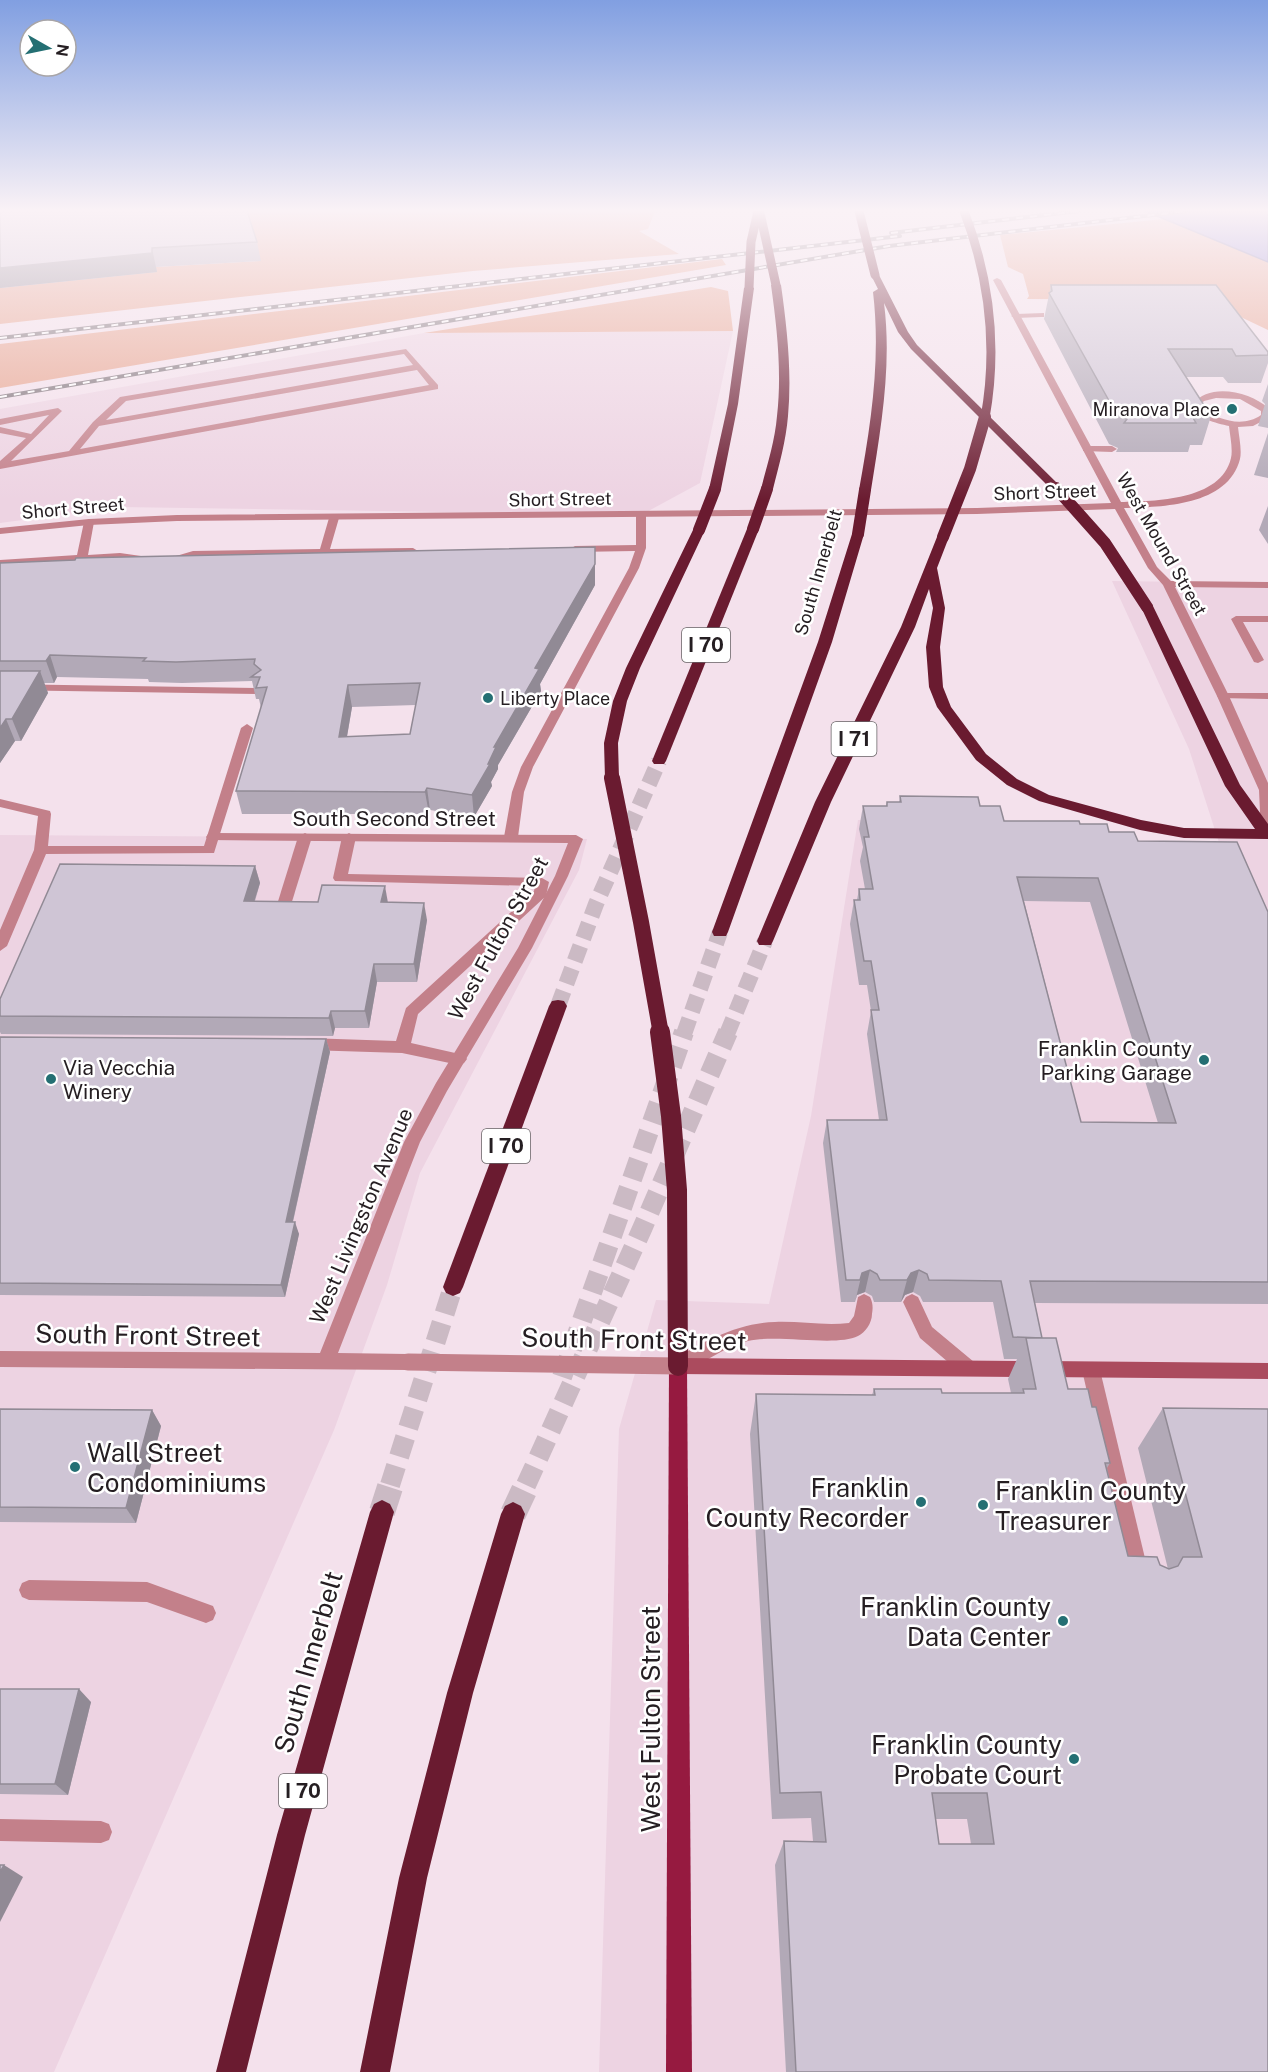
<svg xmlns="http://www.w3.org/2000/svg" width="1268" height="2072" font-family="'Public Sans',sans-serif">
  <rect width="100%" height="100%" fill="#f4e1ec"/>
  <g fill="#edd3e2">
    <polygon points="733,331 700,483 641,515 119,507 0,523 0,409 424,333"/>
    <polygon points="1112,581 1268,583 1268,2072 599,2072 619,1429 656,1300 769,1304 811,1116 858,820 972,820 975,830 1221,849 1189,749"/>
    <polygon points="0,835 587,839 579,870 420,1173 387,1285 334,1430 54,2072 0,2072"/>
  </g>
  <g fill="#e7a38e">
    <polygon points="241,211 655,211 648,229 639,231 679,254 473,271 0,324 0,288 156,272 156,267 260,261"/>
    <polygon points="1164,219 1268,262 1268,330 1205,300 1027,299 1029,296 1023,274 1008,267 1000,235"/>
    <polygon points="722,259 726,265 0,388 0,344"/>
    <polygon points="711,287 728,291 733,331 424,333"/>
  </g>
  <polygon fill="#8680d6" stroke="#6963a0" stroke-width="1.5" points="1145,211 1268,211 1268,262"/>
  <g fill="none" stroke-linecap="round" stroke-linejoin="round">
    <g stroke="#cbbac4" stroke-width="16" stroke-dasharray="16 8" stroke-linecap="butt">
      <polyline points="558,1006 596,904 659,761"/>
      <polyline points="684,1034 720,932"/>
      <polyline points="727,1034 765,941"/>
    </g>
    <g stroke="#cbbac4" stroke-width="20" stroke-dasharray="20 10" stroke-linecap="butt">
      <polyline points="562,1377 684,1032"/>
      <polyline points="390,1485 453,1287"/>
      <polyline points="526,1485 642,1229 728,1032"/>
    </g>
    <g stroke="#cbbac4" stroke-width="26" stroke-dasharray="26 14" stroke-linecap="butt">
      <polyline points="382,1512 391,1484"/>
      <polyline points="513,1514 527,1484"/>
    </g>
    <g fill="#c3808a" fill-rule="evenodd">
      <polygon points="1044,313 1044,317 1041,317 1015,318 1011,316 1015,314"/>
      <path d="M 406,349 L 438,385 L 438,389 L 0,469 L 0,461 L 26,438 L 0,433 L 0,427 L 31,434 L 49,415 L 0,425 L 0,419 L 58,408 L 62,411 L 11,461 L 69,451 L 93,422 L 120,397 ZM 404,354 L 413,365 L 106,420 L 126,401 ZM 417,370 L 429,385 L 80,449 L 99,426 Z"/>
      <polygon points="1086,446 1112,446 1117,449 1112,452 1083,451 1083,447"/>
      <polygon points="641,512 646,515 646,548 639,568 533,767 524,792 518,837 511,841 506,840 504,837 512,792 521,767 629,568 635,551 575,552 570,549 575,546 636,545 636,515"/>
      <polygon points="334,515 339,518 330,549 413,548 418,551 413,554 193,557 171,562 166,559 193,551 320,549 329,518"/>
      <polygon points="89,519 94,522 88,555 120,553 148,557 148,561 120,559 0,566 0,560 77,555 84,522"/>
      <polygon points="1268,616 1268,622 1243,622 1264,660 1258,663 1254,662 1231,619 1236,616"/>
      <polygon points="0,684 258,688 264,691 258,694 0,690"/>
      <polygon points="1223,693 1268,693 1268,699 1219,698 1217,696"/>
      <polygon points="247,724 253,728 214,853 46,854 7,946 0,951 0,930 34,850 38,816 0,807 0,799 50,811 51,814 48,846 204,846 241,728"/>
      <polygon points="305,833 312,837 289,911 287,914 277,914 275,911 298,837"/>
      <polygon points="349,833 356,837 348,874 542,878 549,882 546,896 418,1014 411,1043 464,1055 467,1059 464,1063 459,1065 402,1053 307,1050 302,1048 299,1044 302,1040 307,1038 396,1041 406,1008 534,891 535,886 335,881 333,878 342,837"/>
      <path d="M 864,1294 L 870,1297 C 873,1303 873,1308 872,1314 C 872,1323 865,1333 858,1336 C 836,1347 778,1334 748,1341 C 723,1347 702,1365 678,1374 L 672,1372 L 669,1366 L 672,1360 C 704,1342 737,1323 775,1322 C 800,1321 824,1326 849,1323 L 854,1316 L 858,1297 Z"/>
      <polygon points="912,1294 918,1297 932,1327 974,1362 977,1368 974,1374 968,1376 962,1374 920,1338 903,1302 906,1297"/>
      <polygon points="1091,1362 1097,1364 1100,1370 1149,1575 1146,1582 1139,1585 1132,1582 1129,1575 1082,1370 1085,1364"/>
      <polygon points="29,1580 147,1582 213,1606 216,1613 213,1620 206,1623 147,1602 29,1600 22,1597 19,1590 22,1583"/>
      <polygon points="0,1819 101,1821 109,1824 112,1832 109,1840 101,1843 0,1841"/>
    </g>
    <g fill="#c3808a" fill-rule="evenodd">
      <path d="M 997,278 L 1001,280 L 1121,502 C 1154,501 1221,501 1231,458 C 1233,449 1230,436 1229,426 C 1216,423 1196,419 1193,404 C 1209,382 1251,392 1268,408 L 1268,418 L 1253,426 L 1238,427 C 1239,437 1242,450 1240,459 C 1228,506 1162,507 1124,508 L 1157,567 L 1171,581 L 1268,582 L 1268,588 L 1175,587 L 1229,696 L 1268,783 L 1268,838 L 1261,834 L 1259,790 L 1217,696 L 1163,585 L 1148,568 L 1115,509 L 977,514 L 177,521 L 89,525 L 0,534 L 0,528 L 89,519 L 177,515 L 977,508 L 1111,503 L 993,280 ZM 1216,398 L 1240,399 L 1261,411 L 1261,415 C 1243,428 1218,420 1202,408 L 1201,404 L 1204,401 Z"/>
      <polygon points="213,833 576,835 583,839 568,876 532,948 447,1091 420,1142 338,1353 408,1354 414,1356 417,1362 414,1368 408,1370 0,1367 0,1351 320,1353 404,1142 436,1083 518,948 555,876 568,843 208,840 206,837 208,834"/>
    </g>
    <polygon fill="#ab4b5e" fill-rule="evenodd" points="678,1358 1268,1363 1268,1379 678,1374 672,1372 669,1366 672,1360"/>
    <polygon fill="#961a40" fill-rule="evenodd" points="678,1358 684,1360 687,1366 692,2072 666,2072 669,1366 672,1360"/>
    <g fill="#6a1b30" fill-rule="evenodd">
      <path d="M 875,272 L 879,275 L 908,332 L 917,345 L 1060,486 L 1060,490 L 1052,490 L 911,349 L 898,332 L 884,303 C 892,365 881,428 871,490 L 869,492 L 861,492 L 859,490 C 871,424 881,359 873,292 L 878,289 L 871,275 Z"/>
      <path d="M 776,282 L 781,285 C 787,328 792,372 788,416 C 786,441 779,465 773,489 L 767,492 L 761,489 C 767,465 775,441 777,416 C 782,372 777,328 771,285 Z"/>
      <polygon points="749,285 754,288 738,404 721,489 715,492 709,489 728,404 744,288"/>
      <polygon points="753,525 759,529 666,761 664,764 654,764 652,761 747,529"/>
      <polygon points="699,526 705,530 640,668 627,701 618,743 619,778 617,781 607,781 605,778 604,743 613,701 626,668 693,530"/>
      <polygon points="858,530 864,534 832,642 728,932 726,936 714,936 712,932 818,642 852,534"/>
      <polygon points="943,533 949,537 937,568 945,608 940,647 943,687 951,707 986,754 1017,779 1049,795 1141,820 1184,828 1255,829 1225,786 1141,607 1147,603 1152,604 1240,785 1268,824 1268,839 1184,838 1140,830 1039,801 1007,785 976,760 937,707 929,687 926,647 933,608 929,589 915,627 831,802 773,941 771,945 759,945 757,941 815,802 901,627 937,537"/>
      <polygon points="558,1000 564,1001 567,1006 463,1287 460,1293 453,1296 446,1293 443,1287 549,1006 552,1001"/>
      <polygon points="382,1500 390,1504 394,1512 305,1835 246,2072 216,2072 277,1835 370,1512 374,1504"/>
      <polygon points="513,1502 521,1506 525,1514 473,1693 427,1878 390,2072 360,2072 399,1878 447,1693 501,1514 505,1506"/>
    </g>
    <g stroke="#7e7279" stroke-width="4">
      <g id="rail">
        <polyline points="891,233 1079,211"/>
        <polyline points="0,338 900,236"/>
        <polyline points="0,397 889,246 1187,211"/>
      </g>
    </g>
    <use href="#rail" stroke="#fff" stroke-width="2" stroke-dasharray="7" stroke-linecap="butt"/>
    <polyline stroke="#c3808a" stroke-width="17" points="408,1362 678,1366"/>
    <g stroke="#6a1b30" stroke-width="9">
      <polyline points="859,211 875,275"/>
      <path d="M 964,211 C 990,279 998,346 985,418"/>
      <polyline points="760,213 776,285"/>
      <polyline points="749,288 751,242 758,211"/>
    </g>
    <g stroke="#6a1b30" stroke-width="12">
      <polyline points="1056,488 1105,543 1147,607"/>
      <polyline points="753,529 767,489"/>
      <polyline points="699,530 715,489"/>
      <polyline points="858,534 865,490"/>
      <polyline points="943,537 970,469 985,417"/>
    </g>
    <polyline stroke="#6a1b30" stroke-width="16" points="612,778 641,922 661,1034"/>
    <polyline stroke="#6a1b30" stroke-width="20" points="660,1032 671,1116 677,1190 678,1366"/>
  </g>
  <g fill="#b2a9b7" fill-rule="evenodd">
    <polygon points="0,211 257,242 261,261 156,267 157,272 0,288"/>
    <polygon points="1051,285 1268,352 1268,363 1261,383 1228,383 1223,377 1186,377 1211,416 1202,445 1190,445 1188,452 1116,452 1118,448 1109,444 1044,319"/>
    <polygon points="1268,384 1268,428 1258,426 1265,404 1262,401"/>
    <polygon points="1268,433 1268,478 1254,475"/>
    <polygon points="1268,506 1268,544 1259,530"/>
    <path d="M 0,563 L 595,585 L 540,684 L 541,691 L 498,765 L 498,769 L 491,782 L 492,786 L 474,817 L 430,810 L 429,814 L 242,814 L 236,791 L 261,708 L 259,699 L 256,699 L 252,681 L 182,683 L 149,682 L 148,679 L 57,677 L 54,683 L 44,683 L 48,693 L 21,741 L 15,741 L 0,763 ZM 416,705 L 410,734 L 347,737 L 352,707 Z"/>
    <path d="M 900,796 L 980,806 L 1004,821 L 1080,824 L 1109,832 L 1138,841 L 1268,912 L 1268,1304 L 1035,1303 L 1042,1338 L 1068,1389 L 1092,1407 L 1110,1463 L 1107,1468 L 1128,1556 L 1160,1565 L 1168,1569 L 1138,1448 L 1163,1408 L 1268,1409 L 1268,2072 L 786,2072 L 775,1865 L 784,1841 L 813,1841 L 811,1818 L 772,1819 L 750,1434 L 756,1394 L 872,1395 L 874,1389 L 942,1393 L 1011,1393 L 1008,1379 L 1017,1359 L 1004,1359 L 993,1302 L 923,1302 L 920,1296 L 913,1292 L 905,1295 L 901,1302 L 874,1302 L 872,1296 L 865,1292 L 857,1295 L 855,1302 L 841,1302 L 823,1143 L 827,1120 L 879,1120 L 867,1034 L 871,1011 L 867,985 L 859,985 L 850,924 L 854,900 L 857,900 L 859,889 L 865,889 L 860,861 L 863,847 L 859,829 L 863,806 L 886,806 L 887,802 L 899,802 ZM 1024,901 L 1090,902 L 1158,1123 L 1081,1122 ZM 936,1819 L 967,1819 L 971,1844 L 939,1844 Z"/>
    <polygon points="255,866 260,883 255,901 388,903 427,920 417,982 377,982 369,1028 335,1028 333,1036 1,1034 0,1032 0,999"/>
    <polygon points="0,1037 326,1039 330,1052 293,1222 299,1234 285,1297 0,1295"/>
    <polygon points="0,1409 152,1410 161,1426 136,1523 0,1522"/>
    <polygon points="0,1689 91,1702 68,1795 0,1794"/>
  </g>
  <g fill="#918a95">
    <polygon points="152,248 157,272 0,288 0,268"/>
    <polygon points="595,547 595,585 540,684 541,691 498,765 498,769 491,782 492,786 474,817 472,795 488,764 494,747 535,668"/>
    <polygon points="50,655 57,677 54,683 46,661"/>
    <polygon points="40,671 48,693 21,741 12,719"/>
    <polygon points="348,685 352,707 343,759 339,737"/>
    <polygon points="6,719 15,741 0,763 0,728"/>
    <polygon points="427,788 430,810 429,814 425,792"/>
    <polygon points="255,866 260,883 249,918 244,901"/>
    <polygon points="385,886 388,903 381,902"/>
    <polygon points="424,903 427,920 417,982 414,964"/>
    <polygon points="374,964 377,982 369,1028 365,1011"/>
    <polygon points="331,1011 335,1028 333,1036 329,1018"/>
    <polygon points="326,1039 330,1052 290,1234 286,1222"/>
    <polygon points="295,1222 299,1234 285,1297 281,1285"/>
    <polygon points="870,1270 865,1292 857,1295 855,1302 862,1273"/>
    <polygon points="919,1270 913,1292 905,1295 901,1302 907,1280 911,1273"/>
    <polygon points="152,1410 161,1426 136,1523 126,1508"/>
    <polygon points="79,1689 91,1702 68,1795 55,1784"/>
    <polygon points="4,1865 23,1877 0,1922 0,1872"/>
  </g>
  <g fill="#cfc5d5" stroke="#918a95" stroke-width="1.5" fill-rule="evenodd">
    <polygon points="0,211 247,211 257,242 152,248 152,253 0,268"/>
    <polygon points="1051,285 1216,285 1268,352 1268,355 1236,356 1232,349 1168,349 1211,416 1192,416 1196,423 1124,423 1127,419 1117,415 1049,293 1052,291"/>
    <path d="M 595,547 L 595,564 L 535,668 L 539,669 L 494,747 L 496,747 L 488,764 L 490,764 L 472,795 L 427,788 L 425,792 L 236,791 L 267,687 L 256,688 L 260,677 L 251,677 L 261,670 L 254,664 L 255,659 L 176,662 L 143,661 L 146,658 L 50,655 L 46,661 L 0,661 L 0,563 L 75,560 L 76,558 ZM 420,683 L 410,734 L 339,737 L 348,685 Z"/>
    <polygon points="0,671 40,671 12,719 6,719 0,728"/>
    <path d="M 900,796 L 978,797 L 980,806 L 1000,806 L 1004,821 L 1079,821 L 1080,824 L 1107,824 L 1109,832 L 1134,832 L 1138,841 L 1237,842 L 1268,912 L 1268,1282 L 1030,1281 L 1042,1338 L 1013,1337 L 1001,1281 L 929,1280 L 927,1274 L 919,1270 L 911,1273 L 907,1280 L 880,1280 L 877,1274 L 870,1270 L 862,1273 L 860,1280 L 846,1280 L 827,1120 L 887,1120 L 871,1010 L 879,1010 L 871,961 L 864,961 L 854,900 L 860,900 L 859,889 L 873,889 L 864,837 L 869,837 L 863,806 L 887,806 L 887,802 L 901,802 ZM 1017,877 L 1098,878 L 1176,1123 L 1081,1122 Z"/>
    <polygon points="60,864 255,866 244,901 318,902 322,885 385,886 381,902 424,903 414,964 374,964 365,1011 331,1011 329,1018 0,1016 0,999"/>
    <polygon points="0,1037 326,1039 286,1222 295,1222 281,1285 0,1283"/>
    <path d="M 1026,1338 L 1056,1338 L 1068,1389 L 1088,1389 L 1092,1407 L 1096,1407 L 1110,1463 L 1105,1463 L 1128,1556 L 1157,1557 L 1160,1565 L 1169,1569 L 1178,1566 L 1183,1557 L 1202,1557 L 1163,1408 L 1268,1409 L 1268,2072 L 796,2072 L 784,1841 L 826,1842 L 821,1792 L 780,1793 L 756,1394 L 875,1395 L 874,1389 L 941,1389 L 942,1393 L 1024,1393 L 1023,1389 L 1036,1389 ZM 932,1793 L 987,1793 L 994,1844 L 939,1844 Z"/>
    <polygon points="0,1409 152,1410 126,1508 0,1507"/>
    <polygon points="0,1689 79,1689 55,1784 0,1784"/>
    <polygon points="0,1865 4,1865 0,1872"/>
  </g>
  <linearGradient id="sky" x2="0" y2="1"><stop stop-color="#819fe1"/><stop offset="0.42" stop-color="#faf2f6"/><stop offset="1" stop-color="#faf2f6" stop-opacity="0"/></linearGradient>
  <rect width="1268" height="501" fill="url(#sky)"/>
  <g fill="#246f73" stroke="#fff" stroke-width="2">
    <circle cx="1232" cy="409" r="6"/>
    <circle cx="488" cy="698" r="6"/>
    <circle cx="1204" cy="1060" r="6"/>
    <circle cx="51" cy="1079" r="6"/>
    <circle cx="75" cy="1467" r="6"/>
    <circle cx="921" cy="1502" r="6"/>
    <circle cx="983" cy="1505" r="6"/>
    <circle cx="1063" cy="1621" r="6"/>
    <circle cx="1074" cy="1759" r="6"/>
  </g>
  <g text-anchor="middle" dominant-baseline="central" stroke-width="5" stroke-linejoin="round" paint-order="stroke">
    <g font-size="18" fill="#251e22" stroke="#fff" text-anchor="end">
      <text x="1220" y="409">Miranova Place</text>
      <text x="500" y="698" text-anchor="start">Liberty Place</text>
    </g>
    <g font-size="18" fill="#251e22" stroke="#fff">
      <text transform="translate(1045 492) rotate(-2)">Short Street</text>
      <text transform="translate(560 499) rotate(-1)">Short Street</text>
      <text transform="translate(73 508) rotate(-5)">Short Street</text>
      <text transform="translate(1162 544) rotate(60)">West Mound Street</text>
      <text transform="translate(818 572) rotate(-74)">South Innerbelt</text>
    </g>
    <g fill="#fff" stroke="#666264" stroke-width="1.5">
      <rect x="682" y="628" width="48" height="34" rx="4.5"/>
      <rect x="831.5" y="722" width="45" height="34" rx="4.5"/>
      <rect x="482" y="1129" width="48" height="34" rx="4.5"/>
      <rect x="279" y="1774" width="48" height="34" rx="4.5"/>
    </g>
    <g font-size="20" font-weight="bold" fill="#251e22">
      <text x="706" y="645">I 70</text>
      <text x="854" y="739">I 71</text>
      <text x="506" y="1146">I 70</text>
      <text x="303" y="1791">I 70</text>
    </g>
    <g font-size="21" fill="#251e22" stroke="#fff">
      <text x="394" y="818">South Second Street</text>
      <text transform="translate(498 938) rotate(-61)">West Fulton Street</text>
      <text transform="translate(361 1216) rotate(-67)">West Livingston Avenue</text>
    </g>
    <g font-size="21" fill="#251e22" stroke="#fff" text-anchor="end">
      <text x="1192" y="1048">Franklin County<tspan x="1192" dy="24">Parking Garage</tspan></text>
      <text x="63" y="1067" text-anchor="start">Via Vecchia<tspan x="63" dy="24">Winery</tspan></text>
    </g>
    <g font-size="26" fill="#251e22" stroke="#fff">
      <text transform="translate(148 1335) rotate(1)">South Front Street</text>
      <text transform="translate(634 1339) rotate(1)">South Front Street</text>
      <text transform="translate(308 1662) rotate(-74)">South Innerbelt</text>
      <text transform="translate(650 1719) rotate(-90)">West Fulton Street</text>
    </g>
    <g font-size="26" fill="#251e22" stroke="#fff" text-anchor="end">
      <text x="87" y="1452" text-anchor="start">Wall Street<tspan x="87" dy="30">Condominiums</tspan></text>
      <text x="909" y="1487">Franklin<tspan x="909" dy="30">County Recorder</tspan></text>
      <text x="995" y="1490" text-anchor="start">Franklin County<tspan x="995" dy="30">Treasurer</tspan></text>
      <text x="1051" y="1606">Franklin County<tspan x="1051" dy="30">Data Center</tspan></text>
      <text x="1062" y="1744">Franklin County<tspan x="1062" dy="30">Probate Court</tspan></text>
    </g>
  </g>
  <g transform="translate(48 48) rotate(99)"><circle r="28" fill="#ffffff" stroke="#a8a5a7" stroke-width="1.5"/>
  <path d="M0-4.5L10 22L0 15L-10 22Z" fill="#246f73"/>
  <text y="-9" font-size="16" font-weight="bold" text-anchor="middle" fill="#251e22">N</text>
  </g>
</svg>
